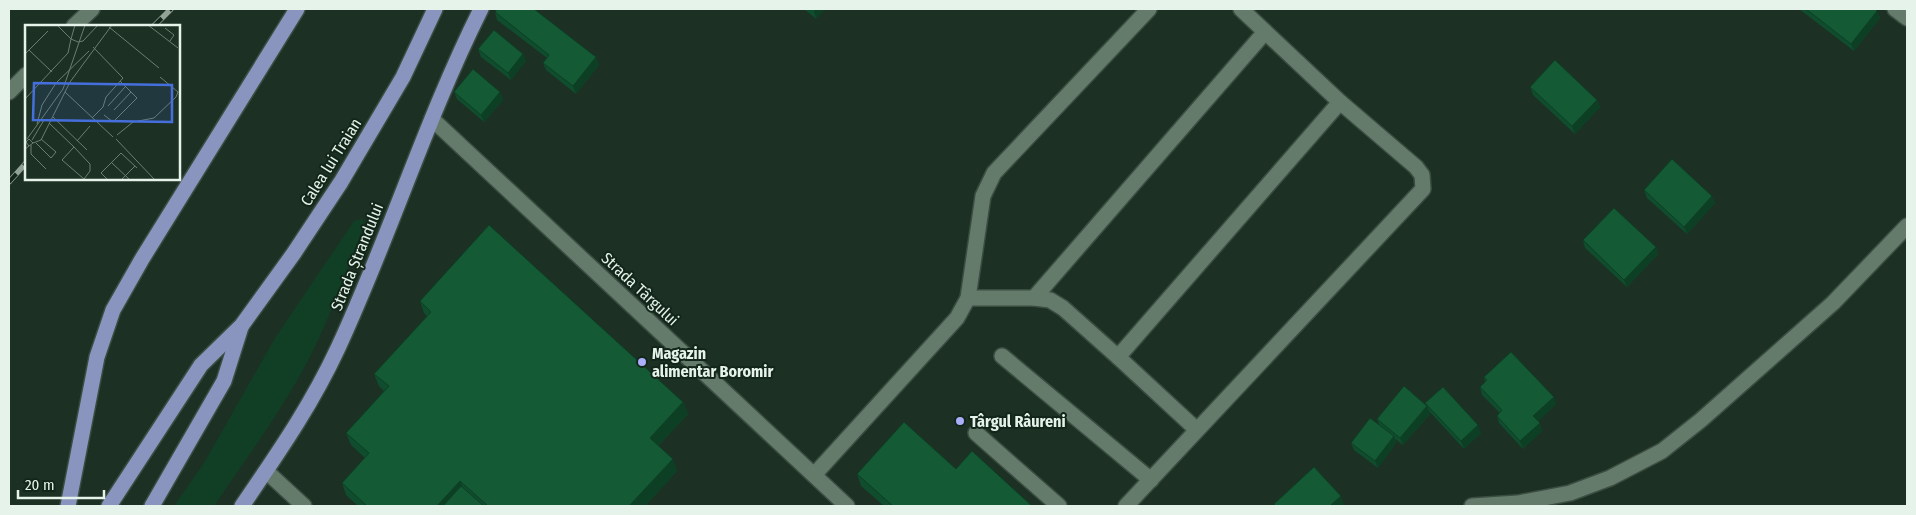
<svg xmlns="http://www.w3.org/2000/svg" width="1916" height="515" font-family="'Fira Sans Condensed',sans-serif">
  <rect width="100%" height="100%" fill="#1c3023"/>
  <path fill="#113f25" d="M 363,219 L 364,226 C 345,273 329,322 305,366 C 279,415 245,460 214,506 L 174,506 L 204,463 L 275,338 L 354,221 Z"/>
  <g fill="none" stroke-linecap="round" stroke-linejoin="round">
    <g stroke="#3b4d41" stroke-width="18">
      <g id="lane">
        <polyline points="968,298 1034,298 1050,300 1063,308 1118,357 1197,430"/>
        <polyline points="1034,298 1265,32"/>
        <polyline points="1002,356 1151,480"/>
        <polyline points="1118,357 1340,102"/>
        <polyline points="976,433 1059,506"/>
        <polyline points="266,471 304,506"/>
        <polyline points="814,475 957,318 968,298 983,196 994,173 1149,9"/>
        <polyline points="1126,506 1423,189 1422,175 1416,167 1340,102 1241,9"/>
      </g>
    </g>
    <g stroke="#3b4d41" stroke-width="18">
      <g id="street">
        <polyline points="1895,9 1907,18"/>
        <polyline points="74,26 92,9"/>
        <polyline points="9,92 26,75"/>
        <polyline points="432,119 847,506"/>
        <polyline points="1472,506 1518,503 1570,493 1610,478 1662,451 1701,420 1833,303 1907,226"/>
      </g>
    </g>
    <g stroke="#3b4d41" stroke-width="18">
      <g id="primary">
        <polyline points="68,506 97,357 113,310 142,259 297,9"/>
        <polyline points="109,506 201,365 242,325 294,253 341,182 403,77 435,9"/>
        <polyline points="152,506 224,381 241,327"/>
        <path d="M 242,506 C 278,453 311,406 338,348 C 390,236 426,119 481,9"/>
      </g>
    </g>
    <use href="#lane" stroke="#647b6b" stroke-width="15"/>
    <use href="#street" stroke="#647b6b" stroke-width="15"/>
    <use href="#primary" stroke="#8a95bf" stroke-width="15"/>
    <g stroke="#92a297" stroke-width="5.5">
      <g id="rail">
        <polyline points="154,26 171,9"/>
        <polyline points="9,182 26,163"/>
      </g>
    </g>
    <use href="#rail" stroke="#12261a" stroke-width="4" stroke-dasharray="11" stroke-linecap="butt"/>
  </g>
  <g fill="#104d2e">
    <polygon points="804,9 825,9 816,19"/>
    <polygon points="1799,9 1875,9 1877,11 1880,18 1854,51"/>
    <polygon points="495,12 596,57 599,65 576,94 546,70 543,63 547,58 497,20"/>
    <polygon points="478,49 523,54 526,61 511,80 481,57"/>
    <polygon points="1530,87 1597,100 1600,107 1575,134 1533,95"/>
    <polygon points="454,92 500,92 503,100 484,122 457,99"/>
    <polygon points="1644,190 1712,196 1715,203 1687,234 1647,198"/>
    <polygon points="1583,240 1656,247 1658,254 1627,287 1585,248"/>
    <polygon points="420,301 683,402 688,414 658,446 677,471 645,506 358,506 346,495 342,483 365,458 351,445 346,433 384,391 379,386 374,374 427,316 424,313"/>
    <polygon points="1484,377 1556,404 1538,421 1542,431 1523,449 1499,423 1497,416 1500,413 1482,395 1480,387 1485,382"/>
    <polygon points="1425,403 1481,433 1464,449 1429,411 1430,414 1403,445 1395,439 1396,443 1378,468 1354,450 1351,443 1379,424 1377,419 1426,405"/>
    <polygon points="956,469 1032,506 884,506 861,486 857,474"/>
  </g>
  <g fill="#0d3f25">
    <polygon points="816,9 825,9 816,19 814,11"/>
    <polygon points="1877,11 1880,18 1854,51 1851,44"/>
    <polygon points="523,54 526,61 511,80 508,73"/>
    <polygon points="596,57 599,65 576,94 573,86"/>
    <polygon points="500,92 503,100 484,122 481,115"/>
    <polygon points="1597,100 1600,107 1575,134 1572,126"/>
    <polygon points="1712,196 1715,203 1687,234 1684,227"/>
    <polygon points="1656,247 1658,254 1627,287 1624,280"/>
    <polygon points="1554,397 1556,404 1536,424 1533,416"/>
    <polygon points="683,402 688,414 654,450 650,438"/>
    <polygon points="1427,406 1430,414 1403,445 1400,438"/>
    <polygon points="1540,423 1542,431 1523,449 1520,441"/>
    <polygon points="1478,425 1481,433 1464,449 1461,441"/>
    <polygon points="1394,436 1396,443 1378,468 1375,461"/>
    <polygon points="673,459 677,471 645,506 629,506"/>
    <polygon points="460,481 465,493 453,506 437,506"/>
    <polygon points="1341,496 1344,504 1341,506 1330,506"/>
  </g>
  <g fill="#135a35" stroke="#0d3f25">
    <polygon points="497,9 534,9 596,57 573,86 543,63 549,55 495,12"/>
    <polygon points="1806,9 1875,9 1877,11 1851,44"/>
    <polygon points="494,30 523,54 508,73 478,49"/>
    <polygon points="1555,60 1597,100 1572,126 1530,87"/>
    <polygon points="473,69 500,92 481,115 454,92"/>
    <polygon points="1672,159 1712,196 1684,227 1644,190"/>
    <polygon points="1614,208 1656,247 1624,280 1583,240"/>
    <polygon points="489,225 683,402 650,438 673,459 629,506 488,506 460,481 437,506 367,506 342,483 369,453 346,433 389,386 374,374 431,312 420,301"/>
    <polygon points="1511,352 1554,397 1533,416 1540,423 1520,441 1497,416 1502,410 1480,387 1487,380 1484,377"/>
    <polygon points="1404,386 1427,406 1400,438 1377,419"/>
    <polygon points="1443,387 1478,425 1461,441 1425,403"/>
    <polygon points="1370,418 1394,436 1375,461 1351,443"/>
    <polygon points="904,422 956,469 972,451 1032,506 893,506 857,474"/>
    <polygon points="1314,467 1341,496 1330,506 1276,506 1274,504"/>
    <polygon points="461,486 484,506 443,506"/>
  </g>
  <g fill="#abaffb" stroke="#12261a" stroke-width="2">
    <circle cx="642" cy="362" r="5"/>
    <circle cx="960" cy="421" r="5"/>
  </g>
  <g text-anchor="middle" dominant-baseline="central" stroke-width="4" stroke-linejoin="round" paint-order="stroke">
    <g font-size="16" fill="#e6f3ea" stroke="#12261a">
      <text transform="translate(331 162) rotate(-58)">Calea lui Traian</text>
      <text transform="translate(357 257) rotate(-68)">Strada Ștrandului</text>
      <text transform="translate(640 289) rotate(43)">Strada Târgului</text>
    </g>
    <g font-size="16" font-weight="bold" fill="#e6f3ea" stroke="#12261a" text-anchor="start">
      <text x="652" y="353">Magazin<tspan x="652" dy="18">alimentar Boromir</tspan></text>
      <text x="970" y="421">Târgul Râureni</text>
    </g>
  </g>
  <g transform="translate(25 25)">
    <rect width="155" height="155" fill="#1c3023"/>
    <path fill="none" stroke="#6d7e73" stroke-width="1" d="M 50,0 L 46,14 L 53,17 L 58,16 L 73,0M 123,0 L 153,23M 84,2 L 134,43M 140,3 L 149,10 L 145,16M 4,25 L 27,47M 0,29 L 23,6M 40,67 L 88,112M 0,74 L 43,28 L 46,14 L 32,0M 83,81 L 100,62M 89,85 L 106,67M 79,90 L 88,97 L 112,73 L 95,56M 28,92 L 62,125M 67,93 L 78,82 L 81,72 L 98,53 L 68,22M 24,98 L 49,122 L 65,139 L 65,146 L 59,154 L 37,135 L 49,122M 12,99 L 17,80 L 31,58 L 64,26M 92,110 L 108,97 L 129,93 L 151,72 L 153,67 L 135,52M 2,114 L 38,64 L 60,0M 91,114 L 130,155M 7,115 L 19,95M 52,116 L 65,101M 8,118 L 16,115 L 45,57 L 87,0M 11,118 L 26,133 L 31,127 L 16,114M 6,120 L 6,129 L 21,144M 0,124 L 8,118 L 4,114 L 1,117 L 4,121M 87,138 L 105,155M 83,155 L 76,148 L 96,128 L 112,143M 96,155 L 110,141"/>
    <path fill="#456fdc" fill-opacity="0.15" stroke="#456fdc" stroke-width="2.5" d="M 9,58 L 147,60 L 147,97 L 8,95 Z"/>
    <rect width="155" height="155" fill="none" stroke="#e6f3ea" stroke-width="2.5"/>
  </g>
  <rect width="1916" height="515" fill="none" stroke="#e6f3ea" stroke-width="20"/>
  <path d="M18 490v8h86v-8" fill="none" stroke="#e6f3ea" stroke-width="2.5"/>
  <text x="25" y="490" font-size="15" fill="#e6f3ea" stroke="#12261a" stroke-width="4" paint-order="stroke">20 m</text>
</svg>
